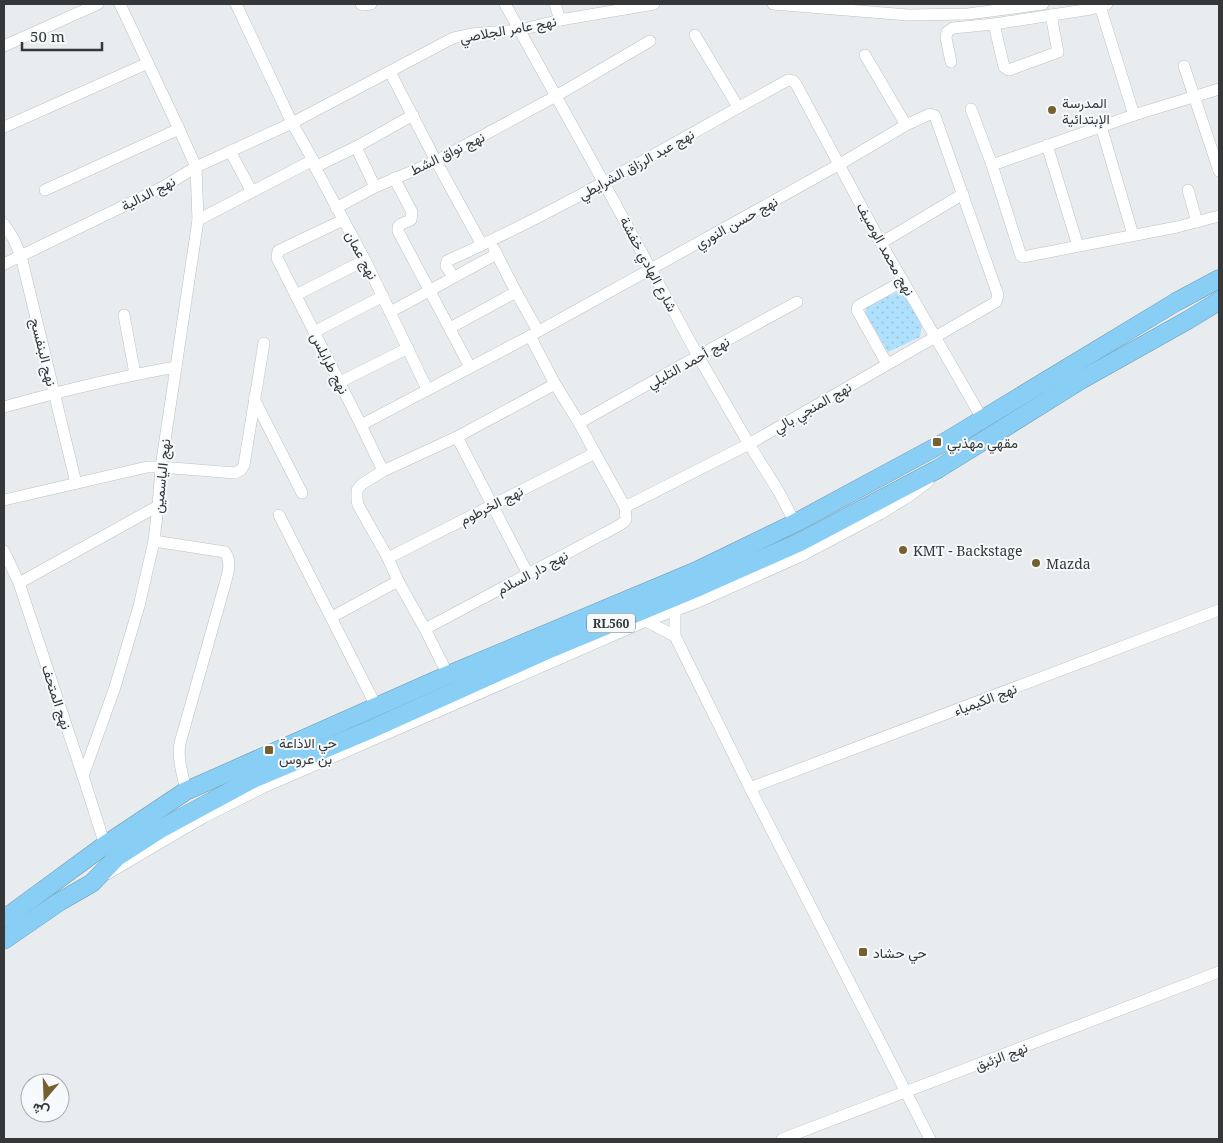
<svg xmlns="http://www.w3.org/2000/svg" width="1223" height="1143" font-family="'Noto Serif',Vazirmatn,serif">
  <defs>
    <pattern id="grass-dots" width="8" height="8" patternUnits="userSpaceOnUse" patternTransform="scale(1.25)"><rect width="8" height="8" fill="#afe1fe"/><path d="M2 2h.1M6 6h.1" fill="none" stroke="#97c2da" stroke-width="1.8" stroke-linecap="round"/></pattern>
  </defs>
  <rect width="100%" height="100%" fill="#e9ecee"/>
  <polygon fill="url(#grass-dots)" points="903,289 922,326 920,337 888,352 865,313 867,307"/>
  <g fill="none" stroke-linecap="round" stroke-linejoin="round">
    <g stroke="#bdc1c3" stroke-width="12">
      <g id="minor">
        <polyline points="236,4 292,123 313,160 315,167 365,260 427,389"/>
        <polyline points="361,4 363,5 371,4"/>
        <polyline points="505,4 604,183 698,356 749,444 779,492 795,523"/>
        <polyline points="555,4 560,20"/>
        <polyline points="773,4 908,15 968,14 1043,4"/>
        <polyline points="1100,6 1134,115"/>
        <polyline points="994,24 1004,67 1009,70 1058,52 1051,15"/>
        <polyline points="695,35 738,107"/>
        <polyline points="4,46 98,4"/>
        <polyline points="865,55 906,125"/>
        <polyline points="951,62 946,38 947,32 953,28 994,24 1091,9 1107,4"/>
        <polyline points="1184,66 1219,171"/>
        <polyline points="390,72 436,161 482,245"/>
        <polyline points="971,109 992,165 1021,256 1023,257 1177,227 1219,216"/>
        <polyline points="1101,126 1133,235"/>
        <polyline points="4,127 148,63"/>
        <polyline points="1047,145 1078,246"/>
        <polyline points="356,147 375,187"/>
        <polyline points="230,151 252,192"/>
        <polyline points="992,165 1134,115 1219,89"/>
        <polyline points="315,167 356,147 413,115"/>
        <polyline points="394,178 412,212 411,220 401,224 398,227 398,231 470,367"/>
        <polyline points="45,190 179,129"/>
        <polyline points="1188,190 1197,222"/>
        <polyline points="336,208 375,187 436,161 556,96 650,41"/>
        <polyline points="198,220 313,160"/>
        <polyline points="343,220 278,251 277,258 361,425 383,471"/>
        <polyline points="4,224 13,238 21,256 76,483"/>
        <polyline points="881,243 963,194"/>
        <polyline points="494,249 516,292 538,331"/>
        <polyline points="4,264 163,187 196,167 292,123 453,38 471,34 520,30 560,20 654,4"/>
        <path d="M 453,276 L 446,266 L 447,261 C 565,208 675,142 788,80 L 793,81 L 796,84 L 881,243 L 983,420"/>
        <polyline points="296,295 365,260"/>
        <path d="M 390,312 C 426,293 461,273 497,254"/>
        <polyline points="124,315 135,374"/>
        <polyline points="450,328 516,292"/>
        <polyline points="314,332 383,296"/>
        <polyline points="887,364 857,310 858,306 903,281"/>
        <polyline points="340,382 408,348"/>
        <polyline points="254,399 302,493"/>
        <path d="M 4,407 C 61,391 118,377 176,367"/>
        <polyline points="579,423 698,356 797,302"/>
        <polyline points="361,425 530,336 840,164 906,125 930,114 935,116 998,295 996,302 749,444 625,507"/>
        <polyline points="457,437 528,574"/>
        <polyline points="4,500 147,467 161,467 235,473 241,470 244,465 264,343"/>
        <polyline points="279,515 376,706"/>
        <path d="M 154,541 L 225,552 C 232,563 228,572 225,584 L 180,743 C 177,759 183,775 186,791"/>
        <polyline points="4,551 19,583 83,776 105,845"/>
        <polyline points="388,558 595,453"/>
        <polyline points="19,583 158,506"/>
        <polyline points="675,610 675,636 750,788 930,1139"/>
        <polyline points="332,617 398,581"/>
        <polyline points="646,621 675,636"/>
        <polyline points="425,629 618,526 624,522 626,519 625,507 595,453 579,423 555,384 530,336"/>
        <polyline points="448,675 425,629 398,581 388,558 358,505 357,499 357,490 362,484 383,471 457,437 555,384"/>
        <polyline points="83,776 115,687 139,606 154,541 158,506 161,467 198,220 196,167 179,129 120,4"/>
        <polyline points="750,788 1219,610"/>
        <polyline points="107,874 156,845 204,817 264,787 646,621 700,601 803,555 880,514 909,496 928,482"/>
        <polyline points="782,1139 1219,972"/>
      </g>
    </g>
    <g stroke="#6c99b3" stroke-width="19">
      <g id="highway">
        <polyline points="4,919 105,845 186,791 448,675 696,571 795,523 945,442 1176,302 1219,279"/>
        <polyline points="4,940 59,902 92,883 117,857 162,828 253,779 367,731 545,651 694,589 800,542 938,469 1081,380 1188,320 1219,301"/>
      </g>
    </g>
    <use href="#minor" stroke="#fff" stroke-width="11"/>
    <use href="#highway" stroke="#89cef5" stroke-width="18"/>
  </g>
  <g fill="#776030" stroke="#f6fafc" stroke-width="2">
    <circle cx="1052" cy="110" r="5"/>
    <rect x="932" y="437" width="10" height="10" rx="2.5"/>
    <circle cx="903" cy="550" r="5"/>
    <circle cx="1036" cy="563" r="5"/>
    <rect x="264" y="745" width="10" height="10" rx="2.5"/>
    <rect x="858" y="947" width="10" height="10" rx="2.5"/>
  </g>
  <g text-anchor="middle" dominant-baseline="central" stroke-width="4" stroke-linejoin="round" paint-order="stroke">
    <rect fill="#f6fafc" stroke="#707273" stroke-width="1" x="587" y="613.5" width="48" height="19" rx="4"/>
    <g font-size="12" font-weight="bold" fill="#363738">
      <text x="611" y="623">RL560</text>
    </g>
    <g font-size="14" fill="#363738" stroke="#f6fafc">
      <text transform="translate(508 29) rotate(-10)">نهج عامر الجلاصي</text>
      <text transform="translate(447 153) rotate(-26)">نهج نواق الشط</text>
      <text transform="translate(636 164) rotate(-29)">نهج عبد الرزاق الشرايطي</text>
      <text transform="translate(148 193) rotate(-27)">نهج الدالية</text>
      <text transform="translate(736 222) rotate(-29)">نهج حسن النوري</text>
      <text transform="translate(886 249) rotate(61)">نهج محمد الوصيف</text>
      <text transform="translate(362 255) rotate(62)">نهج عمان</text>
      <text transform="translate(649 264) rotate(62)">شارع الهادي خفشة</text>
      <text transform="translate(44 352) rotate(76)">نهج البنفسج</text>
      <text transform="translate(688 362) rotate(-29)">نهج أحمد التليلي</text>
      <text transform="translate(330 363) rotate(63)">نهج طرابلس</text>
      <text transform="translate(812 407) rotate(-30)">نهج المنجي بالي</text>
      <text transform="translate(161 476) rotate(-84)">نهج الياسمين</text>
      <text transform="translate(491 505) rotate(-27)">نهج الخرطوم</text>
      <text transform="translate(532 572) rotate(-28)">نهج دار السلام</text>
      <text transform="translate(57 697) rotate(72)">نهج المتحف</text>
      <text transform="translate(985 699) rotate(-21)">نهج الكيمياء</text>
      <text transform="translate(1001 1056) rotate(-21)">نهج الزئبق</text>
    </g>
    <g font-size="14" fill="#363738" stroke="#f6fafc" text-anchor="start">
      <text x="1062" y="102">المدرسة<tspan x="1062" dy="16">الإبتدائية</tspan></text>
      <text x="947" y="442">مقهي مهذبي</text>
      <text x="913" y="550">KMT - Backstage</text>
      <text x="1046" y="563">Mazda</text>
      <text x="279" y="742">حي الاذاعة<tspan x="279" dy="16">بن عروس</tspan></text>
      <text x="873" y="952">حي حشاد</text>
    </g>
  </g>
  <rect width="1223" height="1143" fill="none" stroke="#363738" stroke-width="10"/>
  <g transform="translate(45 1098) rotate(199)"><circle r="24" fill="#f6fafc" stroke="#a9acae"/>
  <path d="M0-4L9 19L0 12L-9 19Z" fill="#776030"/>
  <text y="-8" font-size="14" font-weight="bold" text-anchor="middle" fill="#363738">ش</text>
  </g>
  <path d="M22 42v8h80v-8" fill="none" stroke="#363738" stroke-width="2.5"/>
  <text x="30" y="42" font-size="15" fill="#363738" stroke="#f6fafc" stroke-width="4" paint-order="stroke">50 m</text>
</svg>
